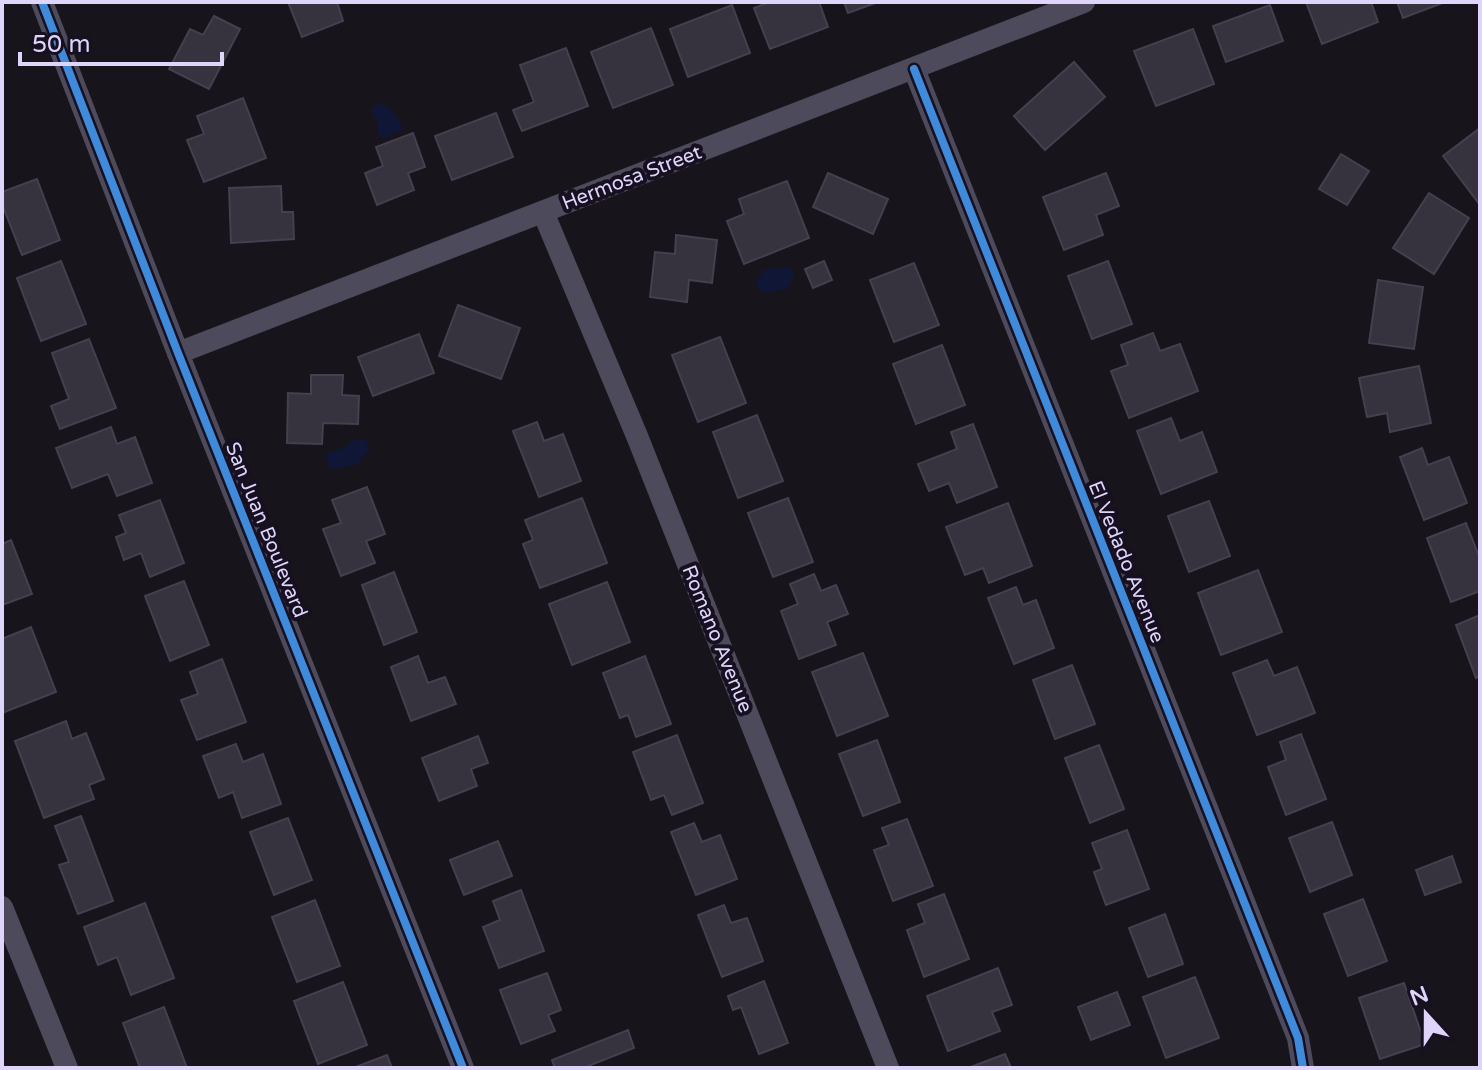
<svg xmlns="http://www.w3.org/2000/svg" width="1482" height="1070" font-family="'Varela Round',sans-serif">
  <rect width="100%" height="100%" fill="#17141c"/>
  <g fill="#101636">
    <path d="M 378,103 C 390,105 400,119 403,130 L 383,139 L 378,133 L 378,121 L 370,111 Z"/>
    <polygon points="783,267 789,267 794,273 794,278 787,289 767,293 759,289 756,282 765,269"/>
    <polygon points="365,439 370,449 357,464 330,470 325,454 346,447 352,440"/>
  </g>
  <g fill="#36323e" stroke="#453f4f" stroke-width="2">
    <polygon points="288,2 337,2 343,21 302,37"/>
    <polygon points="770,2 819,2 828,27 770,49 754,8"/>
    <polygon points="844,2 878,2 848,13"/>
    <polygon points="1306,2 1371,2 1378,22 1322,44"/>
    <polygon points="1397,2 1445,2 1403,18"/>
    <polygon points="732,5 750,53 688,77 670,29"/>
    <polygon points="1270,5 1283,41 1226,62 1213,26"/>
    <polygon points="214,16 240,29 209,89 169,69 190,29 203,35"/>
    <polygon points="651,28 673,85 613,108 591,52"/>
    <polygon points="1193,29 1214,84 1156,106 1134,51"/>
    <polygon points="566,48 588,106 522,131 513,110 534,102 520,65"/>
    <polygon points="1074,62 1105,97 1045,150 1014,116"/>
    <polygon points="243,98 266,158 204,182 187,140 204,134 197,116"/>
    <polygon points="496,113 513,157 452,180 435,136"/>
    <polygon points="1480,128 1480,205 1443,156"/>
    <polygon points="413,133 425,167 408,173 414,190 377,205 365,173 383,166 376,147"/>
    <polygon points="1341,154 1369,171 1347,205 1319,189"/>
    <polygon points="828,173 888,199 873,234 813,207"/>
    <polygon points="1106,173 1119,206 1096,215 1103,235 1064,250 1043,197"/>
    <polygon points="37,179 60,240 22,255 2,204 2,192"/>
    <polygon points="787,181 809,238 744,264 727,221 744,214 739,199"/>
    <polygon points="281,186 282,212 293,212 294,239 231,243 229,188"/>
    <polygon points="1429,193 1469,218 1434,274 1393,248"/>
    <polygon points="676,235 717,240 712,283 689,280 687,302 650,297 655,252 675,254"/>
    <polygon points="61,261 86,324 41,341 17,278"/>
    <polygon points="824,261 832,280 813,288 805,269"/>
    <polygon points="1108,261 1132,324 1092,339 1068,276"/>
    <polygon points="914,263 939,325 894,342 870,280"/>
    <polygon points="1378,280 1423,287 1414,349 1369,343"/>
    <polygon points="458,305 520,328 501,379 439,356"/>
    <polygon points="1153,333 1160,351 1180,344 1198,391 1129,418 1111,371 1128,365 1121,345"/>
    <polygon points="419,334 434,373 373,396 358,357"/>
    <polygon points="720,337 746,403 698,422 672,355"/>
    <polygon points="89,339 116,408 60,429 51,406 69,399 52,353"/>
    <polygon points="942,345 965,405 916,424 893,364"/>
    <polygon points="1419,366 1431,423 1390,432 1387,413 1367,417 1359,378"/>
    <polygon points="311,375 343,375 342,395 359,396 358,424 323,423 322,444 287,443 288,393 311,394"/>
    <polygon points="757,415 783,481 738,498 713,432"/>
    <polygon points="1171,418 1180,441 1202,432 1217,472 1161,494 1137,431"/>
    <polygon points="537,422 544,441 563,434 581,481 539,497 513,431"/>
    <polygon points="973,424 997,487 957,503 949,483 929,491 918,464 957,449 951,432"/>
    <polygon points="111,427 117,444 135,437 152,483 117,496 108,474 72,488 56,448"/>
    <polygon points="1422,448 1428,465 1449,457 1467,503 1424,520 1400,457"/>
    <polygon points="367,487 385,534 366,541 375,563 341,576 323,529 341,523 332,500"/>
    <polygon points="582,498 607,563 540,588 523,544 533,540 525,520"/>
    <polygon points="788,498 813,562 773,577 748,513"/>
    <polygon points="160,500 184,563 150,577 141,553 124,560 116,537 126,533 119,515"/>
    <polygon points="1209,501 1230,556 1189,572 1168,516"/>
    <polygon points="1008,503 1032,566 989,583 983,568 965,575 946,527"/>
    <polygon points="1466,523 1480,559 1480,591 1451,602 1427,538"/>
    <polygon points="11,540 32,594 2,605 2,544"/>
    <polygon points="1258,570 1282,632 1221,655 1198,593"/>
    <polygon points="394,572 417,632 384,645 362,585"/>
    <polygon points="814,574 821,591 836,585 848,614 827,622 836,645 799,659 781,611 798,604 790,584"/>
    <polygon points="184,581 209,645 170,661 145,596"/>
    <polygon points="607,582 630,642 572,665 549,604"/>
    <polygon points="1016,587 1023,605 1036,600 1054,648 1014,664 988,598"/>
    <polygon points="1480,615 1480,676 1476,678 1456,625"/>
    <polygon points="31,627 56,692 2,713 2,639"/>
    <polygon points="863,653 888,716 837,736 812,672"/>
    <polygon points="418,656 428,683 445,677 456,704 411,721 391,667"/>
    <polygon points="645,656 671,724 636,737 628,715 620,718 603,673"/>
    <polygon points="222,659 246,722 197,740 181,700 198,694 190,672"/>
    <polygon points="1267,660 1274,676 1297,667 1315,713 1257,735 1233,673"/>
    <polygon points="1072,665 1095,724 1055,739 1033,680"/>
    <polygon points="66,721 72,739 86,733 104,779 89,785 94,799 44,818 15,741"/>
    <polygon points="1301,734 1326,799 1286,815 1268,767 1286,760 1280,742"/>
    <polygon points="677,735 703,803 672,815 664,795 651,800 633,752"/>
    <polygon points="478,736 488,763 471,769 477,786 439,801 422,758"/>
    <polygon points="877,740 900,802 863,816 839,754"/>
    <polygon points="236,744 243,762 263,754 281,804 242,818 233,792 219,798 203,756"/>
    <polygon points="1099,745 1124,809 1090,823 1065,758"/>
    <polygon points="81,816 113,901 78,914 59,865 69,862 55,826"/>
    <polygon points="288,818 312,880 274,895 250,832"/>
    <polygon points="907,819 933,886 893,901 874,850 889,845 882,828"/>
    <polygon points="1332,822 1352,875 1310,892 1289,838"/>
    <polygon points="694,823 702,842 720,835 737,879 696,895 671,832"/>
    <polygon points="1127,830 1149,889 1106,905 1094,872 1102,869 1092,843"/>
    <polygon points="498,841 512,876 464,895 450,860"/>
    <polygon points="1452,856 1461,882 1425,895 1416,870"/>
    <polygon points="521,890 544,951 499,968 483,927 500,920 493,901"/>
    <polygon points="944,894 969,959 924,977 907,930 925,923 918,904"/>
    <polygon points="1363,899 1387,961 1348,976 1324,914"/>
    <polygon points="315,900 340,966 297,982 272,917"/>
    <polygon points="145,903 174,978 131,995 117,957 98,965 84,927"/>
    <polygon points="724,905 731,923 747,918 763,961 722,977 698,915"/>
    <polygon points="1165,914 1183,964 1148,977 1129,928"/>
    <polygon points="998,968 1012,1005 992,1012 1000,1031 948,1051 927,996"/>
    <polygon points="547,973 561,1010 548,1015 555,1031 521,1044 500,990"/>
    <polygon points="1195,977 1219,1038 1166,1058 1143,997"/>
    <polygon points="764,981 788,1043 759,1054 741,1007 733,1010 728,996"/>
    <polygon points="343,982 367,1045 318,1064 294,1001"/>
    <polygon points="1404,983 1425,1044 1380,1059 1359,998"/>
    <polygon points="1117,992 1130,1025 1091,1040 1078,1007"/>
    <polygon points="164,1007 187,1068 140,1068 123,1023"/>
    <polygon points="628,1030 634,1048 588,1066 589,1068 555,1068 552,1060"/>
    <polygon points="1005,1054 1011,1068 968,1068"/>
    <polygon points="387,1055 392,1068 353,1068"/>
  </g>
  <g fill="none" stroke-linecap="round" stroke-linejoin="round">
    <g stroke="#4d4a5b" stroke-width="22">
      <polyline points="42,2 178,353 463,1068"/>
      <polyline points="914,69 1298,1038 1303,1068"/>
      <polyline points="543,212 637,436 888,1068"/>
      <polyline points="178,353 1084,2"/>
      <polyline points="2,907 67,1068"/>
    </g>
    <g stroke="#161020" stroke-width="13">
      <g id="cycleway">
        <polyline points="42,2 178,353 463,1068"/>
        <polyline points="914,69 1298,1038 1303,1068"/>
      </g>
    </g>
    <use href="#cycleway" stroke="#408adc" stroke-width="8"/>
  </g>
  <g text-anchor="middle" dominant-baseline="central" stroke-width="8" stroke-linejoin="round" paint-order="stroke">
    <g font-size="20" fill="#dfd4fa" stroke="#161020">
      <text transform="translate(632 178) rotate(-21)">Hermosa Street</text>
      <text transform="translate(266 530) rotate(68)">San Juan Boulevard</text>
      <text transform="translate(1126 562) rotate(68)">El Vedado Avenue</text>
      <text transform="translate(717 639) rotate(68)">Romano Avenue</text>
    </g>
  </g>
  <rect width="1482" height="1070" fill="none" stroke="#dfd4fa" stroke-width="8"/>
  <g transform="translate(1426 1014) rotate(339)" stroke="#161020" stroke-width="6" paint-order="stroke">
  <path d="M0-6L14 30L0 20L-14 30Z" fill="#dfd4fa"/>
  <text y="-12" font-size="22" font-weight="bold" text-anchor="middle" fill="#dfd4fa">N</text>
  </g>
  <path d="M20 52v12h202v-12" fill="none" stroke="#dfd4fa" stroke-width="4"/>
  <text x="32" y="52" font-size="24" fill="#dfd4fa" stroke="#161020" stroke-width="6" paint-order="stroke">50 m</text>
</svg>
